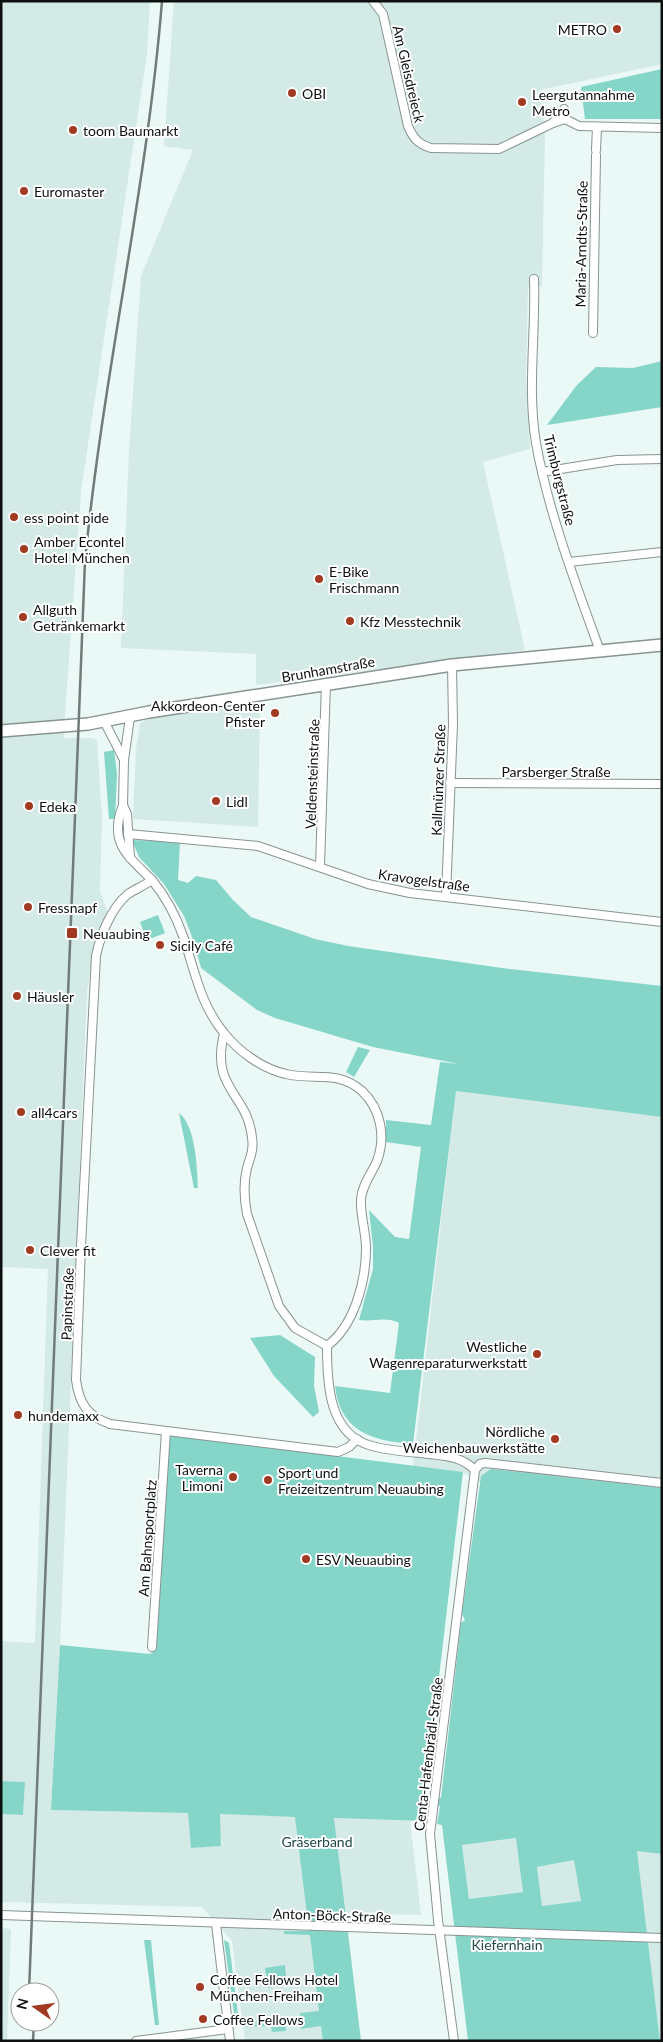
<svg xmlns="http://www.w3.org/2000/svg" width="663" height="2042" font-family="Lato,sans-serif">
  <rect width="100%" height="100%" fill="#eaf8f6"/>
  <g fill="#d4eae6">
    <polygon points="1,1 150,1 147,54 81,491 65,715 64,738 92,738 97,740 102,817 100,891 108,914 95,941 87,991 60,1645 51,1810 189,1813 192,1848 222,1845 219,1814 410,1821 421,1915 346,1913 361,2041 245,2041 232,1941 202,1907 1,1902 1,1814 23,1815 25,1782 1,1781 1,1641 35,1643 48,1269 1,1267"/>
    <polygon points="174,1 662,1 662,64 540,90 545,131 542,286 528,287 526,376 530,449 483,462 525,650 256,685 256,654 121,648 129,451 141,276 193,150 164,146"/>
    <polygon points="260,703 258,827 133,819 136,749 140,724 148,718"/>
    <polygon points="456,1091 662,1117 662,1504 482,1483 463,1472 413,1466"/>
    <polygon points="517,1838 523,1892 469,1899 462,1845"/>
    <polygon points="637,1851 662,1854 662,2041 660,2041"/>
    <polygon points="575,1860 581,1901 542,1906 537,1867"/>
    <polygon points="1,1928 11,1929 7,2041 1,2041"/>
  </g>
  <g fill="#85d5c9" fill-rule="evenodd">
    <polygon points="662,69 662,119 585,119 581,87"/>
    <polygon points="662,361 662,407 547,425 577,385 596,367 633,368"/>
    <polygon points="114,750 117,774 115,819 109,819 104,752"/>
    <path d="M 132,840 L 180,842 L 178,880 L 188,883 L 196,876 L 216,880 L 233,900 L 251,917 L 315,939 L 348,946 L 502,968 L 662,986 L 662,1117 L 456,1091 L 413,1444 C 373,1441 340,1432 335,1386 L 390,1393 L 399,1323 C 387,1316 373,1322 359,1320 L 373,1269 L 373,1247 L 369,1210 L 395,1237 L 409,1239 L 421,1147 L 386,1142 L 386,1120 L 431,1125 L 440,1062 L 459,1064 L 373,1047 L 275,1018 L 257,1010 L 201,968 L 194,942 L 184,916 L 164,884 L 139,857 Z"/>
    <polygon points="158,915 165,933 147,940 140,922"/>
    <polygon points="358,1047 370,1050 354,1077 346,1072"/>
    <path d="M 179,1113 C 196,1126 197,1168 198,1188 L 194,1188 Z"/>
    <polygon points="280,1335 315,1357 314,1386 319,1412 313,1417 274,1376 250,1338"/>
    <path d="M 163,1434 L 463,1472 L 425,1797 L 441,1798 L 461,1623 L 465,1620 L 462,1614 L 481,1476 L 491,1469 L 662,1488 L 662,1854 L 637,1851 L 660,2041 L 468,2041 L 442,1825 L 437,1824 L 440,1806 L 424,1804 L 422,1821 L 334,1818 L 361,2041 L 323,2041 L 321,2026 L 301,2029 L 300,2013 L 319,2011 L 310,1935 L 284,1934 L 284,1931 L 309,1931 L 295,1817 L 220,1814 L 221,1846 L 191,1848 L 188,1813 L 51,1810 L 60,1645 L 150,1654 L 156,1650 ZM 516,1838 L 523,1892 L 469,1899 L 462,1845 ZM 574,1860 L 581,1901 L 542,1906 L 537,1867 Z"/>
    <polygon points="1,1781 25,1782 23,1815 1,1814"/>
    <polygon points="144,1940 151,1940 159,2025 155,2025"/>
    <polygon points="224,1940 229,1943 238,2014 237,2018 232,2019 231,2014 234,2013"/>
    <polygon points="285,1965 287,1985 268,1988 265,1968"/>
    <polygon points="285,2017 286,2031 272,2032 271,2026 244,2027 244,2022"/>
  </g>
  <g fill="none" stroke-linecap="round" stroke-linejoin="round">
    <g stroke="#879492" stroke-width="10">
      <g id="street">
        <path d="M 373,1 L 383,14 L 408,126 C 413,138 418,144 431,148 L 499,149 L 553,123 L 564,109"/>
        <polyline points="553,123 565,119 579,126 662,128"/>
        <polyline points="596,150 597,127"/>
        <path d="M 534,279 C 536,333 527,389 536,443 C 548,511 576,585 600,651"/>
        <polyline points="593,333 596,155"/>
        <polyline points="542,472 617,460 662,459"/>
        <polyline points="569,562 662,552"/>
        <polyline points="130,717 124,760 123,805 127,814 130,858"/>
        <polyline points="104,721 123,758"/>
        <polyline points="450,783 662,784"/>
        <path d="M 123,805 C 108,843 128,856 152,880 C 145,885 136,889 128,894 C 111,908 100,936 96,956 L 81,1246 L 76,1380 C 79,1403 87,1416 110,1424 L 338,1452 L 349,1447 L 357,1439"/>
        <polyline points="128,834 258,846 368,884 410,893 662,922"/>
        <polyline points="320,866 326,683"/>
        <path d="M 152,880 C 166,897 176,916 183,936 C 195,971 200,1004 224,1033 C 239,1052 263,1069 286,1074 C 314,1081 337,1069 362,1091 C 381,1109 386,1137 377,1161 C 372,1173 362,1185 361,1199 C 360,1215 366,1232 366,1248 C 366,1282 354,1326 327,1346"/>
        <polyline points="446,896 453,724 452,665"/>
        <path d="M 224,1034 C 210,1090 248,1093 252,1138 C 254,1149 250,1158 247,1168 C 243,1184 244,1198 247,1214 L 279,1306 L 295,1328 L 327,1346"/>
        <path d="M 327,1346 C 327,1382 328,1435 372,1446 C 391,1451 410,1452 429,1454 C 447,1456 462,1457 475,1470"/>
        <polyline points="475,1470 480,1464 485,1463 662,1483"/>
        <polyline points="152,1647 166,1431"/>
        <polyline points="1,1915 662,1938"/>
        <polyline points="216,1924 230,2041"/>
        <polyline points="136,2041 228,2029"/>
        <polyline points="454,2041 438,1920 430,1834 475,1470"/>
      </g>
    </g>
    <g stroke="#879492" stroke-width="14">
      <polyline id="secondary" points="1,731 88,724 149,712 452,665 662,645"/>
    </g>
    <use href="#street" stroke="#fff" stroke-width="8"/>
    <use href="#secondary" stroke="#fff" stroke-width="11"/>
    <g stroke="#717b79" stroke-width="2.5">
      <path d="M 29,1992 L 85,561 C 103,374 147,189 162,1"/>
      <polyline points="33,2041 34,2022"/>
    </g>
  </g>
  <g fill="#a23921" stroke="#fff" stroke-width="2">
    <circle cx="617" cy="29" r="5"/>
    <circle cx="292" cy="93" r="5"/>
    <circle cx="522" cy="102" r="5"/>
    <circle cx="73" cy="130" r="5"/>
    <circle cx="24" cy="191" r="5"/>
    <circle cx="14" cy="517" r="5"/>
    <circle cx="24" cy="549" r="5"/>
    <circle cx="319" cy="579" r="5"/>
    <circle cx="23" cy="617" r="5"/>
    <circle cx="350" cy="621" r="5"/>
    <circle cx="275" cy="713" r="5"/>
    <circle cx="216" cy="801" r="5"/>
    <circle cx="29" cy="806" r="5"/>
    <circle cx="28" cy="907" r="5"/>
    <rect x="66" y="927" width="12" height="12" rx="2.5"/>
    <circle cx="160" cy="945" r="5"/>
    <circle cx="17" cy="996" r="5"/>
    <circle cx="21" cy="1112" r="5"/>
    <circle cx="30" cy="1250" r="5"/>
    <circle cx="537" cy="1354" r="5"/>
    <circle cx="18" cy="1415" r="5"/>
    <circle cx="555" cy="1439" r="5"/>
    <circle cx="233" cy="1477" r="5"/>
    <circle cx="268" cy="1480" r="5"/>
    <circle cx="306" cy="1559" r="5"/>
    <circle cx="200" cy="1987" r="5"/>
    <circle cx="203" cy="2019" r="5"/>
  </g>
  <g text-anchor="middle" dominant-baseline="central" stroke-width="4" stroke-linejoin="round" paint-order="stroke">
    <g font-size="14" fill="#0c1110" stroke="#fff" text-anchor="start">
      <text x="607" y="29" text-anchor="end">METRO</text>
      <text x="302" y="93">OBI</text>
      <text x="532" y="94">Leergutannahme<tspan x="532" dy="16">Metro</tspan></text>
      <text x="83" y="130">toom Baumarkt</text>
      <text x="34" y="191">Euromaster</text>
      <text x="24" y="517">ess point pide</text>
      <text x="34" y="541">Amber Econtel<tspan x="34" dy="16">Hotel München</tspan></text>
      <text x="329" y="571">E-Bike<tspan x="329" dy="16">Frischmann</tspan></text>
      <text x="33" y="609">Allguth<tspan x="33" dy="16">Getränkemarkt</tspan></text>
      <text x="360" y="621">Kfz Messtechnik</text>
      <text x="265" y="705" text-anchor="end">Akkordeon-Center<tspan x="265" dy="16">Pfister</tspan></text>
      <text x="226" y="801">Lidl</text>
      <text x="39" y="806">Edeka</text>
      <text x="38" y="907">Fressnapf</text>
      <text x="83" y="933">Neuaubing</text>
      <text x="170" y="945">Sicily Café</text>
      <text x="27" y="996">Häusler</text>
      <text x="31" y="1112">all4cars</text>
      <text x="40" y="1250">Clever fit</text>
      <text x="527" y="1346" text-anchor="end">Westliche<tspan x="527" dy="16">Wagenreparaturwerkstatt</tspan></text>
      <text x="28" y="1415">hundemaxx</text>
      <text x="545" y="1431" text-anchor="end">Nördliche<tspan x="545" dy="16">Weichenbauwerkstätte</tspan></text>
      <text x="223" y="1469" text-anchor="end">Taverna<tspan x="223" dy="16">Limoni</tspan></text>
      <text x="278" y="1472">Sport und<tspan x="278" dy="16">Freizeitzentrum Neuaubing</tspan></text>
      <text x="316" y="1559">ESV Neuaubing</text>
      <text x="210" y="1979">Coffee Fellows Hotel<tspan x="210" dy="16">München-Freiham</tspan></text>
      <text x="213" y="2019">Coffee Fellows</text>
    </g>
    <g font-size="14" fill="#0c1110" stroke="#fff">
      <text transform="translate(409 74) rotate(77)">Am Gleisdreieck</text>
      <text transform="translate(581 244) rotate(-89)">Maria-Arndts-Straße</text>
      <text transform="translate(560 480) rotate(76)">Trimburgstraße</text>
      <text transform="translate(328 669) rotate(-10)">Brunhamstraße</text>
      <text x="556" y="771">Parsberger Straße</text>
      <text transform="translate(312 774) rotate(-88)">Veldensteinstraße</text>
      <text transform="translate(438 780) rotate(-88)">Kallmünzer Straße</text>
      <text transform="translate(424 880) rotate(8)">Kravogelstraße</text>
      <text transform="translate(67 1304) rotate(-88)">Papinstraße</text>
      <text transform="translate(147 1538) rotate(-86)">Am Bahnsportplatz</text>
      <text transform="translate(428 1754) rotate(-83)">Centa-Hafenbrädl-Straße</text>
      <text transform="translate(332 1915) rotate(2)">Anton-Böck-Straße</text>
    </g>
    <g font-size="14" fill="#214a45" stroke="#fff">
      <text x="317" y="1841">Gräserband</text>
      <text x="507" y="1944">Kiefernhain</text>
    </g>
  </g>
  <rect width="663" height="2042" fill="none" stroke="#0c1110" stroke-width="5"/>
  <g transform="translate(35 2007) rotate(284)"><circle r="24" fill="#ffffff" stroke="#9ea09f"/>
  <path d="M0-4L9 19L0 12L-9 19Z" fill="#a23921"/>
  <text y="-8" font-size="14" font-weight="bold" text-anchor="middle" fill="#0c1110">N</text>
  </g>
</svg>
